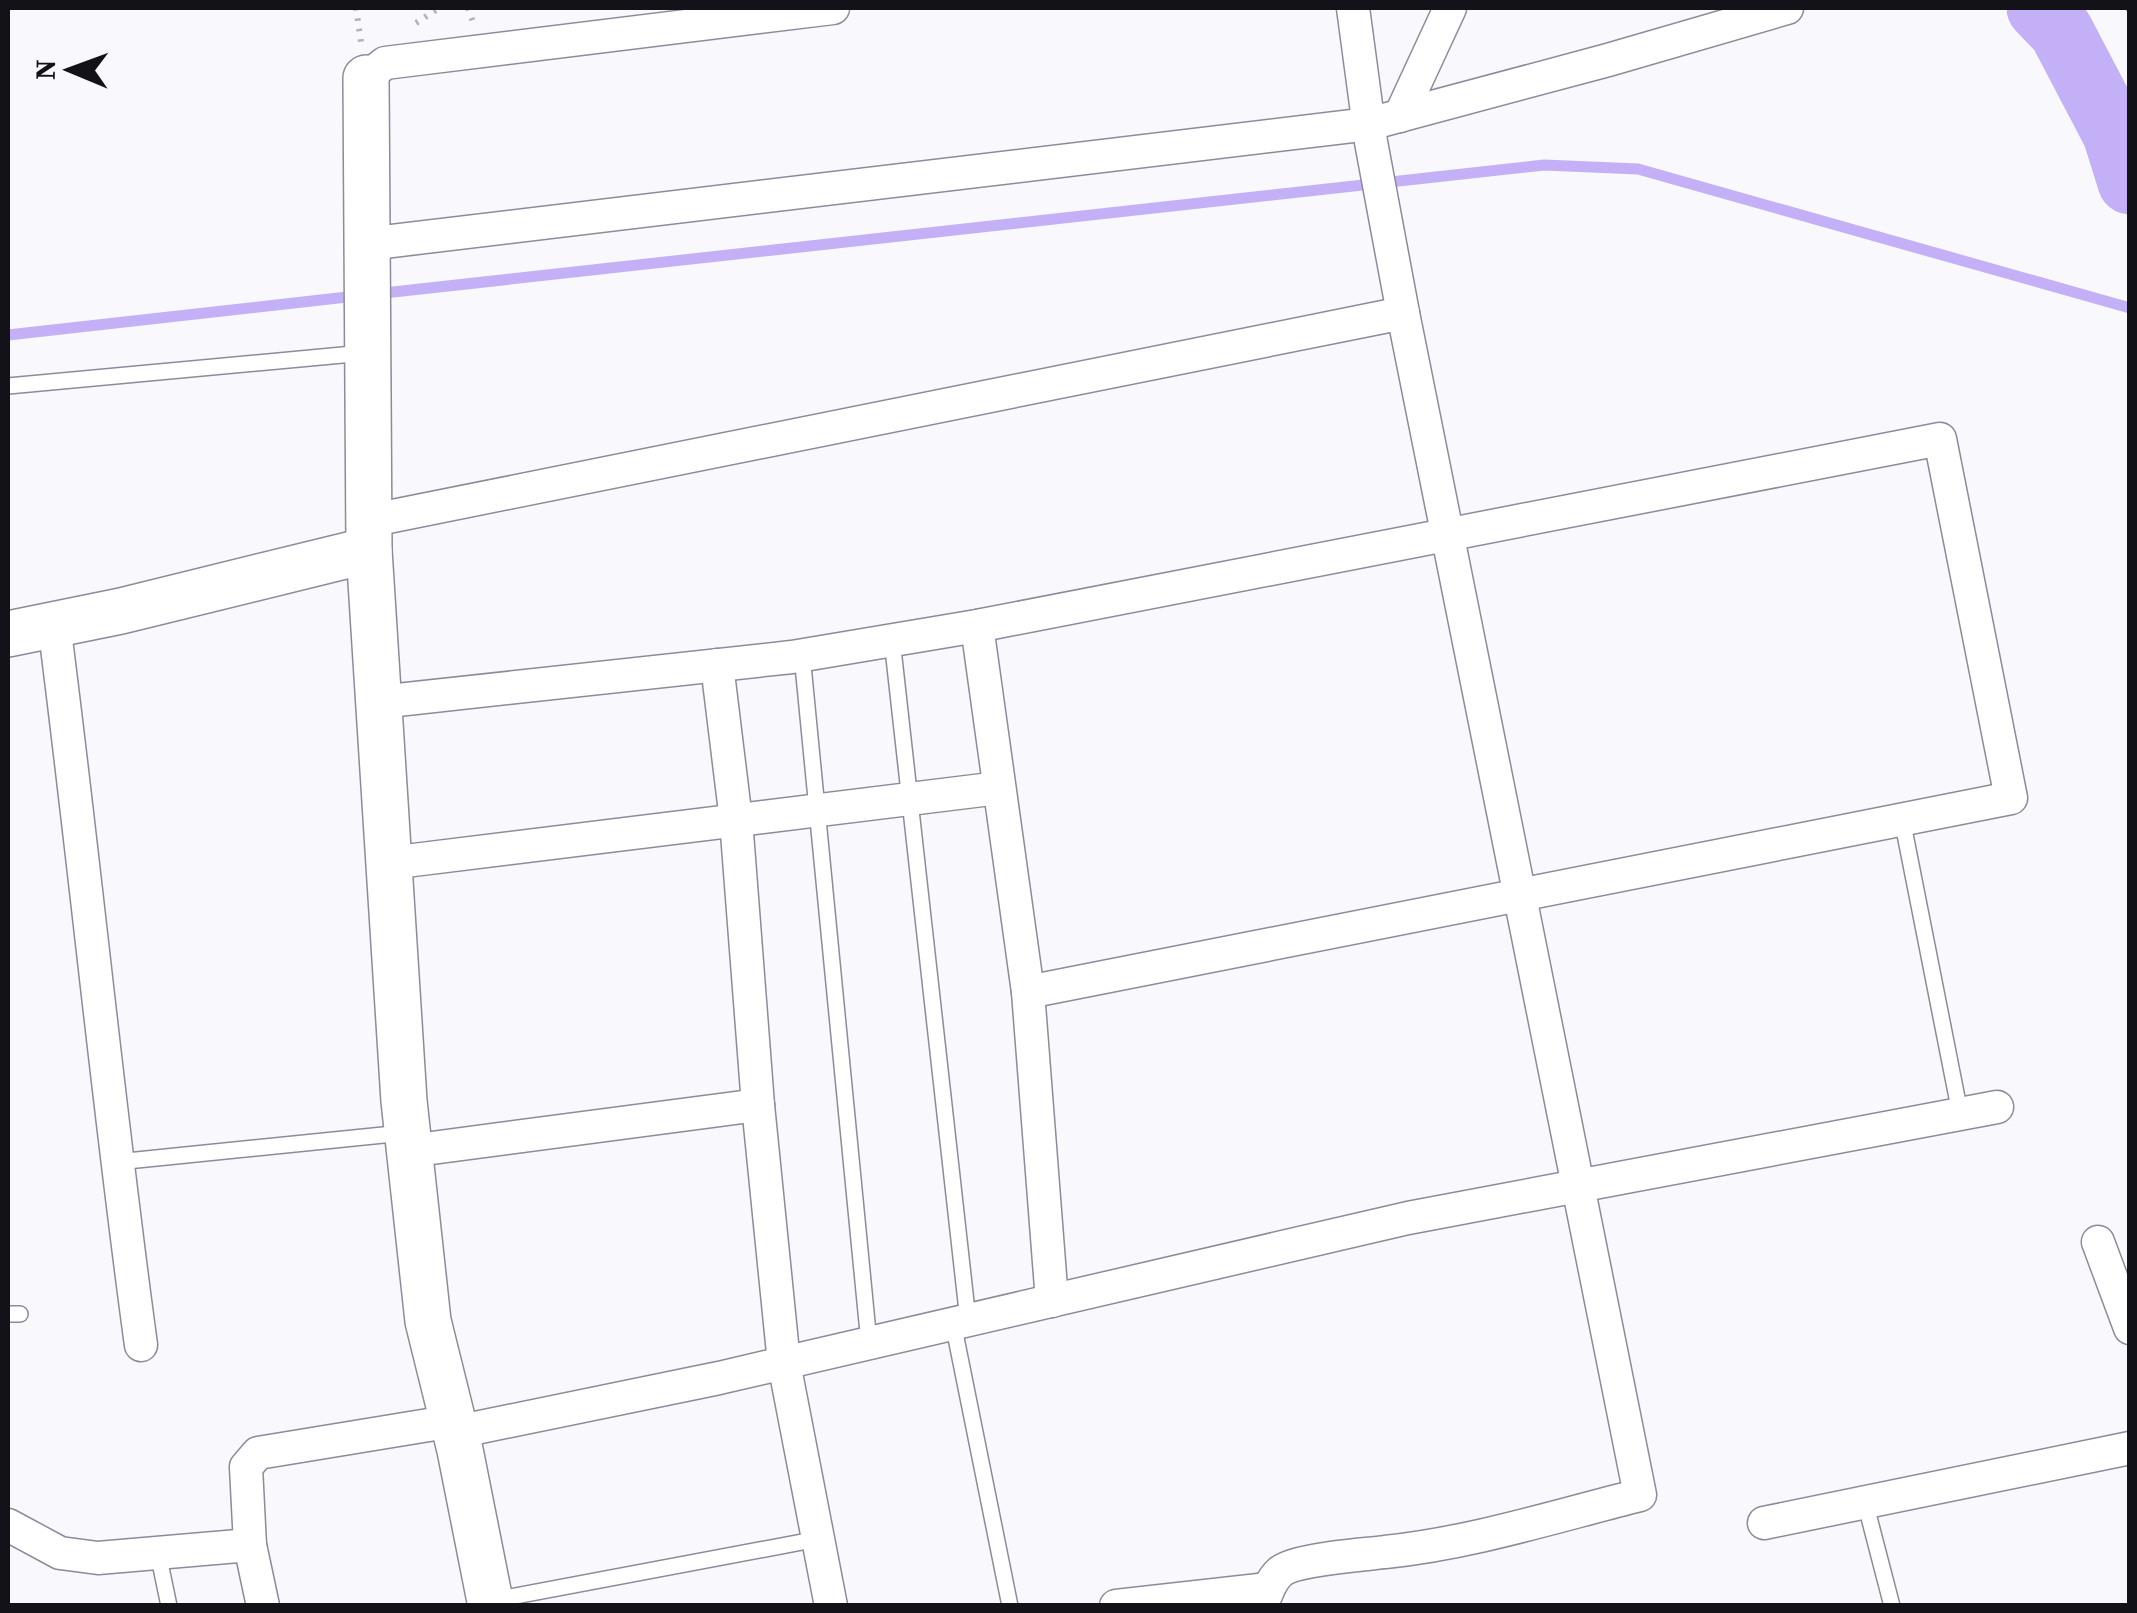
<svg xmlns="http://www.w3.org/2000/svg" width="2137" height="1613" font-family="'Source Serif 4',serif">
  <rect width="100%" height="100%" fill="#f9f8fc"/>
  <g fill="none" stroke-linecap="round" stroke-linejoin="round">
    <g stroke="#c4b0f6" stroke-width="11">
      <polyline points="375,294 1544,165 1638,169 2130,308"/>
      <polyline points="8,335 356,296"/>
    </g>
    <polyline stroke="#c4b0f6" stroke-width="65" points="2039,8 2061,31 2115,134 2130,182"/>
    <g stroke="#8e899c" stroke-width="18">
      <g id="lane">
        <polyline points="8,386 364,353"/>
        <polyline points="892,640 968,1320"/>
        <polyline points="802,655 869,1343"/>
        <polyline points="1902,819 1960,1113"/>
        <polyline points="117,1162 403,1133"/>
        <polyline points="8,1314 20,1314"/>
        <polyline points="953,1323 1010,1606"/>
        <polyline points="1865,1502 1892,1606"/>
        <polyline points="158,1553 169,1606"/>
        <polyline points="494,1600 818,1539"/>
      </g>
    </g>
    <g stroke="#8e899c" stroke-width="35">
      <g id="street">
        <polyline points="366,78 385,63 833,8"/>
        <polyline points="1400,116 1450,8"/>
        <polyline points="367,244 1369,124 1608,60 1787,8"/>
        <polyline points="368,521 1403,313"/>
        <path d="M 54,624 C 85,864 108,1105 141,1345"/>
        <polyline points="977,626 1028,992 1052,1301"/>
        <polyline points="717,665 736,820 758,1105 784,1363 831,1606"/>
        <polyline points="379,702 792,657 977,626 1940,439 2011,798 1028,992"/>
        <polyline points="389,863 999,788"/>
        <polyline points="409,1151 758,1105"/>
        <polyline points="2098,1242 2130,1328"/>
        <polyline points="456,1432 719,1378 1408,1218 1997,1107"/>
        <polyline points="1764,1523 2130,1448"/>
        <polyline points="8,1525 60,1553 98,1558 250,1545"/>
        <polyline points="263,1606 250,1545 246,1467 258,1453 453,1421"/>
        <polyline points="1116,1606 1268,1589"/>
        <path d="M 1262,1606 C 1266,1594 1271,1580 1280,1572 C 1295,1559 1363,1555 1385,1552 C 1472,1543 1556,1516 1640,1495 L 1403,313 L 1371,142 L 1353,8"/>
      </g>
    </g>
    <g stroke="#8e899c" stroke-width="48">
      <g id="secondary">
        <polyline points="366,78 369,550 404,1101 428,1321 460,1450 491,1606"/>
        <polyline points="8,634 121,611 369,550"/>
      </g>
    </g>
    <g stroke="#b3b2b7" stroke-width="6" stroke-dasharray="2.5 8" stroke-linecap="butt">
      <polyline points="356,8 361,42"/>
      <polyline points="468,8 473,22"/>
      <polyline points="2128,8 2130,12"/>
      <polyline points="416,23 439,8"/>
    </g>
    <use href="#lane" stroke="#fff" stroke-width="15"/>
    <use href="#street" stroke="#fff" stroke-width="32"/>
    <use href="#secondary" stroke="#fff" stroke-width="45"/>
  </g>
  <rect width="2137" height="1613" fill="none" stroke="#141219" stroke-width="20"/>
  <g transform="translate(70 70) rotate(271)" stroke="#f9f8fc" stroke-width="8" paint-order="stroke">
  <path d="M0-8L18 38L0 25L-18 38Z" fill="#141219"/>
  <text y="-15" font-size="28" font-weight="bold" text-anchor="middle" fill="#141219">N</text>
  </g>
</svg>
